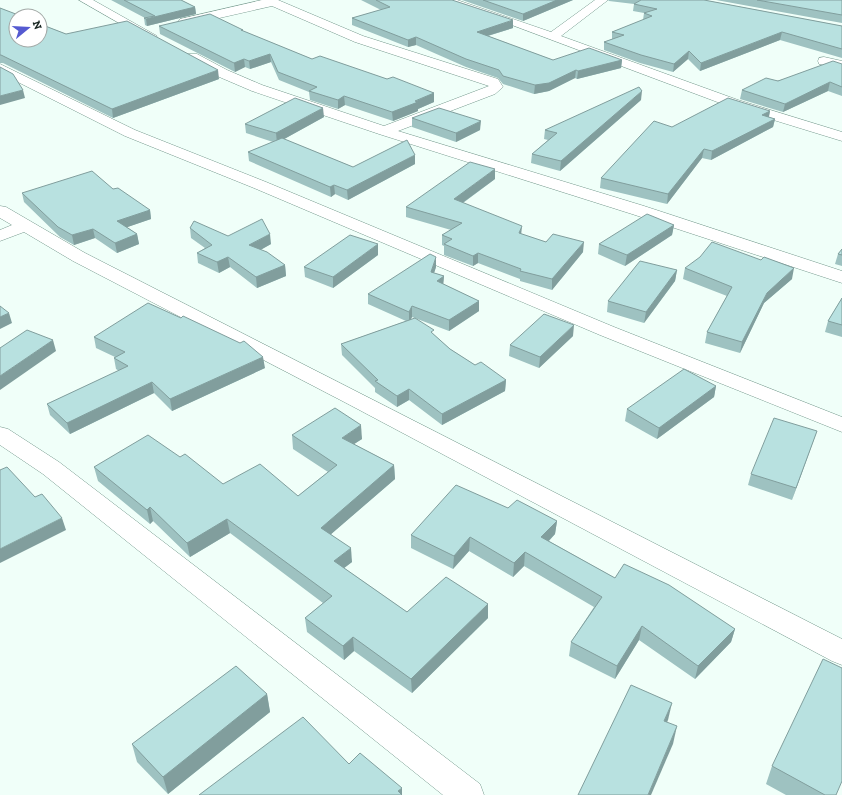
<svg xmlns="http://www.w3.org/2000/svg" width="842" height="795" font-family="'Zilla Slab',serif">
  <rect width="100%" height="100%" fill="#f0fff9"/>
  <g fill="none" stroke-linecap="round" stroke-linejoin="round">
    <g stroke="#75998d" stroke-width="1">
      <g id="minor">
        <polygon points="79,0 93,0 157,36 155,39 147,39"/>
        <polygon points="262,0 278,0 363,36 498,79 503,87 495,94 398,131 644,206 842,271 842,283 632,214 379,134 252,91 217,76 187,60 186,57 187,54 197,54 227,70 262,85 384,126 489,86 355,42 272,6 184,26 178,22 180,19"/>
        <polygon points="439,0 457,0 551,32 595,0 608,0 561,36 738,100 842,132 842,141 728,106 501,21 441,2"/>
        <polygon points="824,57 842,61 842,69 819,64 818,61 819,58"/>
        <polygon points="0,64 135,130 266,182 614,327 842,417 842,432 600,335 254,188 125,136 0,73"/>
        <polygon points="0,206 6,207 85,253 842,639 842,665 832,661 350,405 73,261 24,232 0,241 0,230 12,225 0,218"/>
        <polygon points="0,427 8,429 59,462 480,784 484,795 443,795 43,474 0,445"/>
      </g>
    </g>
    <use href="#minor" fill="#fff" fill-rule="evenodd"/>
  </g>
  <g fill="#9ec2c1">
    <polygon points="111,0 181,0 195,7 196,14 147,26 145,25 144,18 145,18"/>
    <polygon points="361,0 452,0 513,28 488,36 553,60 622,60 621,68 577,79 575,78 549,91 534,94 503,84 498,78 466,67 416,45 408,47 352,25 352,18 381,10"/>
    <polygon points="462,0 573,0 523,21"/>
    <polygon points="608,0 704,0 842,26 842,58 780,40 700,71 688,59 673,72 640,63 604,50 604,42 612,39 612,32 643,20 644,13 633,11 634,4 609,1"/>
    <polygon points="716,0 842,0 842,23"/>
    <polygon points="0,8 66,34 219,79 113,118 3,63 0,63"/>
    <polygon points="159,26 243,30 243,31 312,59 387,79 434,93 434,102 418,109 418,111 393,121 345,105 338,109 310,100 309,92 279,80 271,62 250,69 245,67 235,72 160,34"/>
    <polygon points="842,64 842,96 828,91 783,112 740,99 742,90"/>
    <polygon points="641,100 560,171 531,163 532,154 548,140 544,139 545,130"/>
    <polygon points="770,111 769,117 775,119 773,127 711,160 702,158 667,204 600,188 601,178 672,127"/>
    <polygon points="324,117 284,139 353,167 415,164 348,200 335,194 331,197 249,161 248,152 273,142 246,133 245,124"/>
    <polygon points="412,118 480,130 456,142 412,127"/>
    <polygon points="495,179 463,203 521,234 546,242 583,252 552,290 520,281 520,279 478,263 473,266 444,255 444,246 442,245 442,235 451,230 406,217 406,207"/>
    <polygon points="113,189 150,210 151,219 127,227 137,234 139,244 117,253 95,238 74,245 60,237 24,202 22,193"/>
    <polygon points="674,225 672,235 625,266 598,254 599,244"/>
    <polygon points="190,228 228,236 271,244 260,250 285,265 286,276 257,288 230,267 219,273 198,263 197,253 205,248 191,238"/>
    <polygon points="842,249 842,266 835,264 838,254"/>
    <polygon points="378,255 333,288 305,277 304,267"/>
    <polygon points="436,267 434,273 444,276 443,284 479,301 479,311 449,331 412,317 411,319 433,334 450,349 475,365 506,380 505,391 442,425 409,400 397,407 375,392 375,388 342,355 341,344 406,321 368,304 368,294"/>
    <polygon points="685,268 792,279 764,303 740,353 705,343 707,332 727,296 683,279"/>
    <polygon points="677,270 675,281 644,323 607,312 608,301"/>
    <polygon points="842,298 842,337 825,332 828,321"/>
    <polygon points="573,336 539,368 509,356 510,345"/>
    <polygon points="94,337 265,368 172,411 154,393 70,434 50,415 47,404 119,371 116,369 114,358 115,357 96,348"/>
    <polygon points="716,386 714,397 657,439 625,421 627,409"/>
    <polygon points="817,431 813,442 792,500 748,485 751,474"/>
    <polygon points="292,435 362,439 354,444 394,465 395,479 331,534 352,562 344,568 407,612 488,618 412,693 354,651 344,660 307,632 305,618 323,603 230,533 190,557 153,521 150,524 98,481 94,467 180,457 223,484 298,496 328,472 293,449"/>
    <polygon points="508,508 557,521 555,534 549,541 615,578 735,629 731,642 695,679 639,640 615,679 569,656 571,642 594,607 524,566 513,577 469,551 453,569 411,548 411,535"/>
    <polygon points="267,694 270,712 168,794 137,762 132,744"/>
    <polygon points="772,766 836,795 786,795 766,784"/>
  </g>
  <g fill="#819e9d">
    <polygon points="557,0 573,0 523,21 523,14"/>
    <polygon points="195,7 196,14 147,26 146,19"/>
    <polygon points="513,20 513,28 477,39 477,32"/>
    <polygon points="782,32 780,40 700,71 701,63"/>
    <polygon points="416,37 416,45 408,47 408,40"/>
    <polygon points="689,51 688,59 673,72 674,64"/>
    <polygon points="270,54 271,62 250,69 249,61"/>
    <polygon points="244,59 245,67 235,72 234,63"/>
    <polygon points="622,60 621,68 577,79 578,71"/>
    <polygon points="218,70 219,79 113,118 112,109"/>
    <polygon points="576,70 575,78 549,91 534,94 535,85"/>
    <polygon points="830,82 828,91 783,112 785,104"/>
    <polygon points="23,90 25,98 0,105 0,96"/>
    <polygon points="642,91 641,100 560,171 561,161"/>
    <polygon points="434,93 434,102 418,109 418,111 393,121 392,112"/>
    <polygon points="344,96 345,105 338,109 338,100"/>
    <polygon points="323,108 324,117 277,143 276,133"/>
    <polygon points="770,111 768,120 762,115"/>
    <polygon points="775,119 773,127 711,160 712,151"/>
    <polygon points="481,121 480,130 456,142 456,133"/>
    <polygon points="704,149 702,158 667,204 668,194"/>
    <polygon points="415,155 415,164 348,200 347,190"/>
    <polygon points="495,169 495,179 454,209 454,199"/>
    <polygon points="334,185 335,194 331,197 330,187"/>
    <polygon points="150,210 151,219 119,230 117,221"/>
    <polygon points="674,225 672,235 625,266 627,255"/>
    <polygon points="522,226 521,236 519,233"/>
    <polygon points="93,229 95,238 74,245 72,235"/>
    <polygon points="137,234 139,244 117,253 115,243"/>
    <polygon points="270,234 271,244 250,256 249,245"/>
    <polygon points="584,242 583,252 552,290 552,279"/>
    <polygon points="378,244 378,255 333,288 333,277"/>
    <polygon points="478,253 478,263 473,266 473,256"/>
    <polygon points="228,257 230,267 219,273 217,262"/>
    <polygon points="436,257 436,267 431,282 431,272"/>
    <polygon points="285,265 286,276 257,288 256,277"/>
    <polygon points="794,268 792,279 764,303 740,353 742,342 767,293"/>
    <polygon points="677,270 675,281 644,323 646,312"/>
    <polygon points="444,276 443,287 437,281"/>
    <polygon points="479,301 479,311 449,331 449,320"/>
    <polygon points="412,306 412,317 409,323 409,312"/>
    <polygon points="9,313 12,323 0,329 0,317"/>
    <polygon points="574,325 573,336 539,368 540,357"/>
    <polygon points="53,340 56,351 0,390 0,376"/>
    <polygon points="263,357 265,368 172,411 170,399"/>
    <polygon points="506,380 505,391 442,425 442,414"/>
    <polygon points="152,382 154,393 70,434 67,423"/>
    <polygon points="716,386 714,397 657,439 659,428"/>
    <polygon points="409,389 409,400 397,407 397,396"/>
    <polygon points="361,425 362,439 343,451 342,438"/>
    <polygon points="817,431 813,442 792,500 796,488"/>
    <polygon points="394,465 395,479 322,542 321,528"/>
    <polygon points="150,507 153,521 150,524 147,510"/>
    <polygon points="62,518 66,530 0,563 0,549"/>
    <polygon points="227,519 230,533 190,557 187,543"/>
    <polygon points="557,521 555,534 540,550 541,537"/>
    <polygon points="470,537 469,551 453,569 454,556"/>
    <polygon points="351,548 352,562 335,575 334,561"/>
    <polygon points="525,552 524,566 513,577 514,563"/>
    <polygon points="488,604 488,618 412,693 411,679"/>
    <polygon points="642,626 639,640 615,679 617,666"/>
    <polygon points="735,629 731,642 695,679 698,666"/>
    <polygon points="353,637 354,651 344,660 343,646"/>
    <polygon points="267,694 270,712 168,794 163,777"/>
    <polygon points="672,703 668,720 660,738 664,721"/>
    <polygon points="677,726 673,744 651,795 648,795"/>
    <polygon points="402,788 402,795 398,791"/>
  </g>
  <g fill="#b8e1e0" stroke="#819e9d">
    <polygon points="124,0 181,0 195,7 146,19 144,18 155,16"/>
    <polygon points="376,0 452,0 513,20 477,32 553,60 589,48 622,60 578,71 576,70 549,83 535,85 503,76 499,70 466,59 416,37 408,40 352,18 390,7"/>
    <polygon points="483,0 557,0 523,14"/>
    <polygon points="641,0 704,0 842,26 842,49 782,32 701,63 689,51 674,64 641,55 604,42 624,35 612,32 652,16 644,13 657,9 634,4"/>
    <polygon points="757,0 842,0 842,15"/>
    <polygon points="0,8 21,16 16,16 16,40 40,40 40,24 66,34 127,21 218,70 112,109 1,55 0,55"/>
    <polygon points="210,14 243,30 241,30 312,59 320,56 387,79 393,77 434,93 415,101 418,102 392,112 344,96 338,100 309,91 317,87 278,72 270,54 249,61 244,59 234,63 159,26"/>
    <polygon points="833,61 842,64 842,87 830,82 785,104 742,90 766,78 778,81"/>
    <polygon points="0,67 13,74 23,90 0,96"/>
    <polygon points="639,87 642,91 561,161 532,154 557,133 545,130"/>
    <polygon points="295,98 323,108 276,133 245,124"/>
    <polygon points="728,98 770,111 762,115 775,119 712,151 704,149 668,194 601,178 654,121 672,127"/>
    <polygon points="439,108 481,121 456,133 412,118"/>
    <polygon points="282,138 353,167 407,140 415,155 347,190 334,185 330,187 248,152"/>
    <polygon points="470,162 495,169 454,199 522,226 519,233 546,242 553,234 584,242 552,279 520,271 521,269 478,253 473,256 444,244 452,239 442,235 462,223 406,207"/>
    <polygon points="92,171 113,189 118,188 150,210 117,221 137,234 115,243 93,229 72,235 58,227 22,193"/>
    <polygon points="647,214 674,225 627,255 599,244"/>
    <polygon points="262,219 270,234 249,245 267,252 285,265 256,277 228,257 217,262 197,253 212,245 190,228 194,221 228,236"/>
    <polygon points="350,235 378,244 333,277 304,267"/>
    <polygon points="712,242 761,260 764,257 794,268 767,293 742,342 707,332 732,287 685,268 700,257"/>
    <polygon points="842,249 842,255 838,254"/>
    <polygon points="430,254 436,257 431,272 444,276 437,281 479,301 449,320 412,306 409,312 368,294"/>
    <polygon points="640,261 677,270 646,312 608,301"/>
    <polygon points="842,298 842,325 828,321"/>
    <polygon points="148,303 181,318 183,316 240,343 244,341 263,357 170,399 152,382 67,423 47,404 128,366 114,358 125,352 94,337"/>
    <polygon points="0,306 9,313 0,317"/>
    <polygon points="544,314 574,325 540,357 510,345"/>
    <polygon points="415,318 434,330 431,332 450,349 475,365 481,362 506,380 442,414 409,389 397,396 375,381 378,380 341,344"/>
    <polygon points="27,330 53,340 0,376 0,348"/>
    <polygon points="684,369 716,386 659,428 627,409"/>
    <polygon points="335,408 361,425 342,438 394,465 321,528 351,548 334,561 407,612 446,577 488,604 411,679 353,637 343,646 305,618 332,596 227,519 187,543 150,507 147,510 94,467 148,435 180,457 185,454 223,484 260,464 298,496 337,465 292,435"/>
    <polygon points="774,418 817,431 796,488 751,474"/>
    <polygon points="7,467 35,497 42,494 62,518 0,549 0,470"/>
    <polygon points="456,485 508,508 517,500 557,521 541,537 615,578 624,564 669,585 735,629 698,666 642,626 617,666 571,642 602,597 525,552 514,563 470,537 454,556 411,535"/>
    <polygon points="823,659 842,668 842,781 836,795 825,795 772,766"/>
    <polygon points="236,666 267,694 163,777 132,744"/>
    <polygon points="631,685 672,703 664,721 677,726 648,795 578,795"/>
    <polygon points="303,717 349,764 360,753 402,788 398,791 402,795 199,795"/>
  </g>
  <g transform="translate(28 28) rotate(72)"><circle r="19" fill="#ffffff" stroke="#a2a8a6"/>
  <path d="M0-3L7 15L0 10L-7 15Z" fill="#555ad1"/>
  <text y="-6" font-size="11" font-weight="bold" text-anchor="middle" fill="#172521">N</text>
  </g>
</svg>
